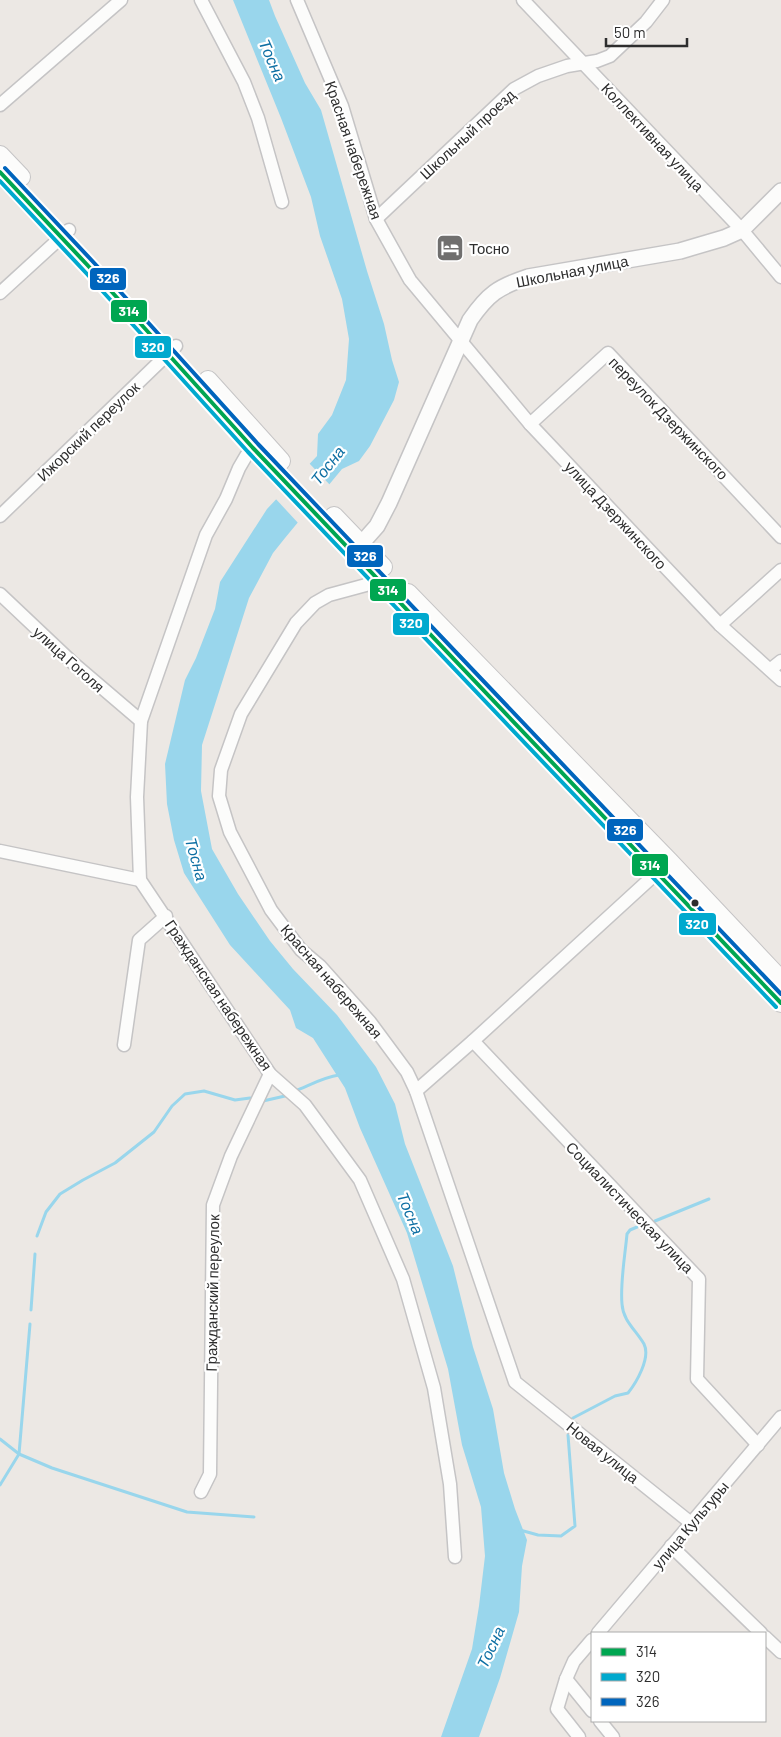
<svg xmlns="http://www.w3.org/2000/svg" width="781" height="1737" font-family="Barlow,sans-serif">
  <rect width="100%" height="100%" fill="#ece8e4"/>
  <polygon fill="#99d6ec" points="233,0 269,0 275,16 305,83 321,110 367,271 384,324 392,360 399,382 394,400 370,446 359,461 342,469 285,538 273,553 249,598 202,745 201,791 212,849 238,894 270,941 293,969 337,1015 376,1067 395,1104 405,1144 453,1266 473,1347 493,1409 504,1473 515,1509 527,1540 522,1566 519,1612 500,1678 479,1737 441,1737 472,1649 479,1606 485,1556 481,1507 462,1445 448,1369 407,1233 360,1128 345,1088 313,1038 296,1028 290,1010 230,945 184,873 174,840 167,804 165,764 185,680 196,658 215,609 220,582 267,509 317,456 318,434 332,415 346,380 349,339 342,299 320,236 311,197 281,118"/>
  <polygon fill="#ece8e4" points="308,462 331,486 299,524 274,497"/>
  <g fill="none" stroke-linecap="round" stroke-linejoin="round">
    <g stroke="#99d6ec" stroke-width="3">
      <path d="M 295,1091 C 310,1085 324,1077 339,1075"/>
      <polyline points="263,1101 285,1096"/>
      <polyline points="655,1221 709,1199"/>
      <polyline points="37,1236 46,1212 60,1194 83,1180 115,1163 154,1132 172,1106 185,1094 204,1091 235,1100 250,1098"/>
      <polyline points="31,1310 35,1254"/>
      <path d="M 573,1418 L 615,1396 L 628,1393 C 636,1383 651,1358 644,1344 C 636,1330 623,1321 622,1304 C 620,1283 625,1256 627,1234 L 630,1230 L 637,1227"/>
      <polyline points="0,1439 19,1454 52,1468 187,1512 254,1517"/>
      <polyline points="0,1485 19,1454 30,1324"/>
      <polyline points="520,1530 538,1535 561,1536 575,1526 568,1435"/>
    </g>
    <g stroke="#c5c4c5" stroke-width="15">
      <g id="minor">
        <polyline points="201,0 244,82 258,118 282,202"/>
        <polyline points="297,0 342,106 376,219 410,280 530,424 720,625 781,680"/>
        <polyline points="523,0 742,230 781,277"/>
        <polyline points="0,105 121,0"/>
        <polyline points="376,219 514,89 538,76 567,66 597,61 610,56 646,22 663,0"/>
        <polyline points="0,293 69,230"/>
        <polyline points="530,424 608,353 781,537"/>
        <polyline points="253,448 246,456 239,468 226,499 206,535 141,721 137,797 140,880 270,1074 305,1105 360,1180 403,1279 434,1388 450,1484 455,1557"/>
        <polyline points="0,516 176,346"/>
        <polyline points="376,576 366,585 329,595 315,603 296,623 241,714 221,770 219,796 230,832 271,910 301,950 320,966 370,1022 407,1072 416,1091 515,1382 691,1523"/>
        <polyline points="0,594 73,663 141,721"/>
        <polyline points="720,625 781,570"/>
        <polyline points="771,669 781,661"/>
        <polyline points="0,851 140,880"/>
        <polyline points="473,1041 699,1279 697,1379 758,1445"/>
        <polyline points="124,1045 139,940 166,916"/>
        <polyline points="416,1091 473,1041 662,868"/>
        <polyline points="201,1492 210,1474 213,1205 231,1156 270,1074"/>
        <polyline points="671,1546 761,1633"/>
        <polyline points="598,1633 781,1417"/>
        <polyline points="765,1637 781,1652"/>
        <polyline points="566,1679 592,1711"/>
        <polyline points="600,1721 613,1737"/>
        <polyline points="579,1737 557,1709 566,1679 574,1661 592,1640"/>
      </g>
    </g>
    <g stroke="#c5c4c5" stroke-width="18">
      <path id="tertiary" d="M 354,552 L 377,526 L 389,503 L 470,320 C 488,294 498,287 528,277 L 680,251 L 724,238 L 742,230 L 781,191"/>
    </g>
    <g stroke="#c5c4c5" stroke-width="20">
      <g id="secondary">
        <polyline points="0,155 21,177"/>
        <polyline points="0,172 92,270 253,448 781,1003"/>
        <polyline points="208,380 281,461"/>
        <polyline points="334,516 383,567"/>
        <polyline points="408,593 669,861 781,980"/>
      </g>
    </g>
    <use href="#minor" stroke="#fcfcfb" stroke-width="12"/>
    <use href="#tertiary" stroke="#fcfcfb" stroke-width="15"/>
    <use href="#secondary" stroke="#fcfcfb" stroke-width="18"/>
    <g stroke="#fff" stroke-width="8">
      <polyline id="bus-1" points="0,172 92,270 253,448 781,1003"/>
    </g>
    <g stroke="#fff" stroke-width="8">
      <polyline id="bus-2" points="0,181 87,274 248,452 776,1007"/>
    </g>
    <g stroke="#fff" stroke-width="8">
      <polyline id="bus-3" points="5,168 97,266 258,444 781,994"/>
    </g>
    <use href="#bus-1" stroke="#00a651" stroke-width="4"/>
    <use href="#bus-2" stroke="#00a9ce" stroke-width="4"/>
    <use href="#bus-3" stroke="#0065bd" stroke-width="4"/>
  </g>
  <defs>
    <g id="hotel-square" transform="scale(1.4375)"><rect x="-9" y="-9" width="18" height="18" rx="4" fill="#706f6e" stroke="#fff"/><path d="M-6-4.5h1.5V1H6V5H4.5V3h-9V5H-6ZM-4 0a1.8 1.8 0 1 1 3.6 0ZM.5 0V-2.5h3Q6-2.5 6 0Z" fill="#fff"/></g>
  </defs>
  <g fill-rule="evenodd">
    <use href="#hotel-square" x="450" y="248"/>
  </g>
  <circle fill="#2e2e2e" stroke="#fff" stroke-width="2" cx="695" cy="903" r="4.5"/>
  <g text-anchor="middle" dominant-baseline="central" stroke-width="4.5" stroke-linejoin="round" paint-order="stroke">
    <g font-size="15" fill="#2e2e2e" stroke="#fff">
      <text transform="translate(467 134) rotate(-43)">Школьный проезд</text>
      <text transform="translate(653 137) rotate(47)">Коллективная улица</text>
      <text transform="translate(354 150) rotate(71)">Красная набережная</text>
      <text transform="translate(572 271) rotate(-11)">Школьная улица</text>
      <text transform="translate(669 418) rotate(46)">переулок Дзержинского</text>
      <text transform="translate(88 431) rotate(-44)">Ижорский переулок</text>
      <text transform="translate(616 515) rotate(47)">улица Дзержинского</text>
      <text transform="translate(69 659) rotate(42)">улица Гоголя</text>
      <text transform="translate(332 981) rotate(49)">Красная набережная</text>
      <text transform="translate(219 995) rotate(56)">Гражданская набережная</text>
      <text transform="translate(630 1207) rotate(46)">Социалистическая улица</text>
      <text transform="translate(212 1293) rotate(-89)">Гражданский переулок</text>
      <text transform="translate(603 1452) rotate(39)">Новая улица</text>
      <text transform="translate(690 1525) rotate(-50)">улица Культуры</text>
    </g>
    <g font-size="15" fill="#2e2e2e" stroke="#fff" text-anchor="start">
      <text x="469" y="248">Тосно</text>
    </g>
    <g font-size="16" font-style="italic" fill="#0d6fa3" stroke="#fff">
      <text transform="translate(273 60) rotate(66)">Тосна</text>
      <text transform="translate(327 465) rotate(-52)">Тосна</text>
      <text transform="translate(197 859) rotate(74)">Тосна</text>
      <text transform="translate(411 1213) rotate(67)">Тосна</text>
      <text transform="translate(490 1647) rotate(-65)">Тосна</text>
    </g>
  </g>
  <g stroke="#fff" stroke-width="2">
    <rect x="89" y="267" width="38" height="24" rx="5" fill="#0065bd"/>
    <rect x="110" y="299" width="38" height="24" rx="5" fill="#00a651"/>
    <rect x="134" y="335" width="38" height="24" rx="5" fill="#00a9ce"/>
    <rect x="346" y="544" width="38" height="24" rx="5" fill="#0065bd"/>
    <rect x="369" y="578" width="38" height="24" rx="5" fill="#00a651"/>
    <rect x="392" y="612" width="38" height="24" rx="5" fill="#00a9ce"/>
    <rect x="606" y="818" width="38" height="24" rx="5" fill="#0065bd"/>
    <rect x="631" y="853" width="38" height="24" rx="5" fill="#00a651"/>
    <rect x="678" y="912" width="39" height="24" rx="5" fill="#00a9ce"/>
  </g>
  <g font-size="14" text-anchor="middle" font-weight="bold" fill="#fff">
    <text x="108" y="283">326</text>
    <text x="129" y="316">314</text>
    <text x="153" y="352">320</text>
    <text x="365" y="561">326</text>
    <text x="388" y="595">314</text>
    <text x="411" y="628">320</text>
    <text x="625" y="835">326</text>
    <text x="650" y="870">314</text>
    <text x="697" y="929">320</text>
  </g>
  <rect x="591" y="1632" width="175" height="90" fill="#ffffff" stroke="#ababab"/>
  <rect x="601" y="1648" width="25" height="8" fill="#00a651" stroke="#ababab"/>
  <text x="636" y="1657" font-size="15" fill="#2e2e2e">314</text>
  <rect x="601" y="1673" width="25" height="8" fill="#00a9ce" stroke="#ababab"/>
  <text x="636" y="1682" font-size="15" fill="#2e2e2e">320</text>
  <rect x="601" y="1698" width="25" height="8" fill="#0065bd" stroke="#ababab"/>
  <text x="636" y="1707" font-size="15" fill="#2e2e2e">326</text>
  <path d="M606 38v8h81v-8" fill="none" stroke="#2e2e2e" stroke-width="2.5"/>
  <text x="614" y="38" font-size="15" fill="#2e2e2e" stroke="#ffffff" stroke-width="4" paint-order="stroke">50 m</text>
</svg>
